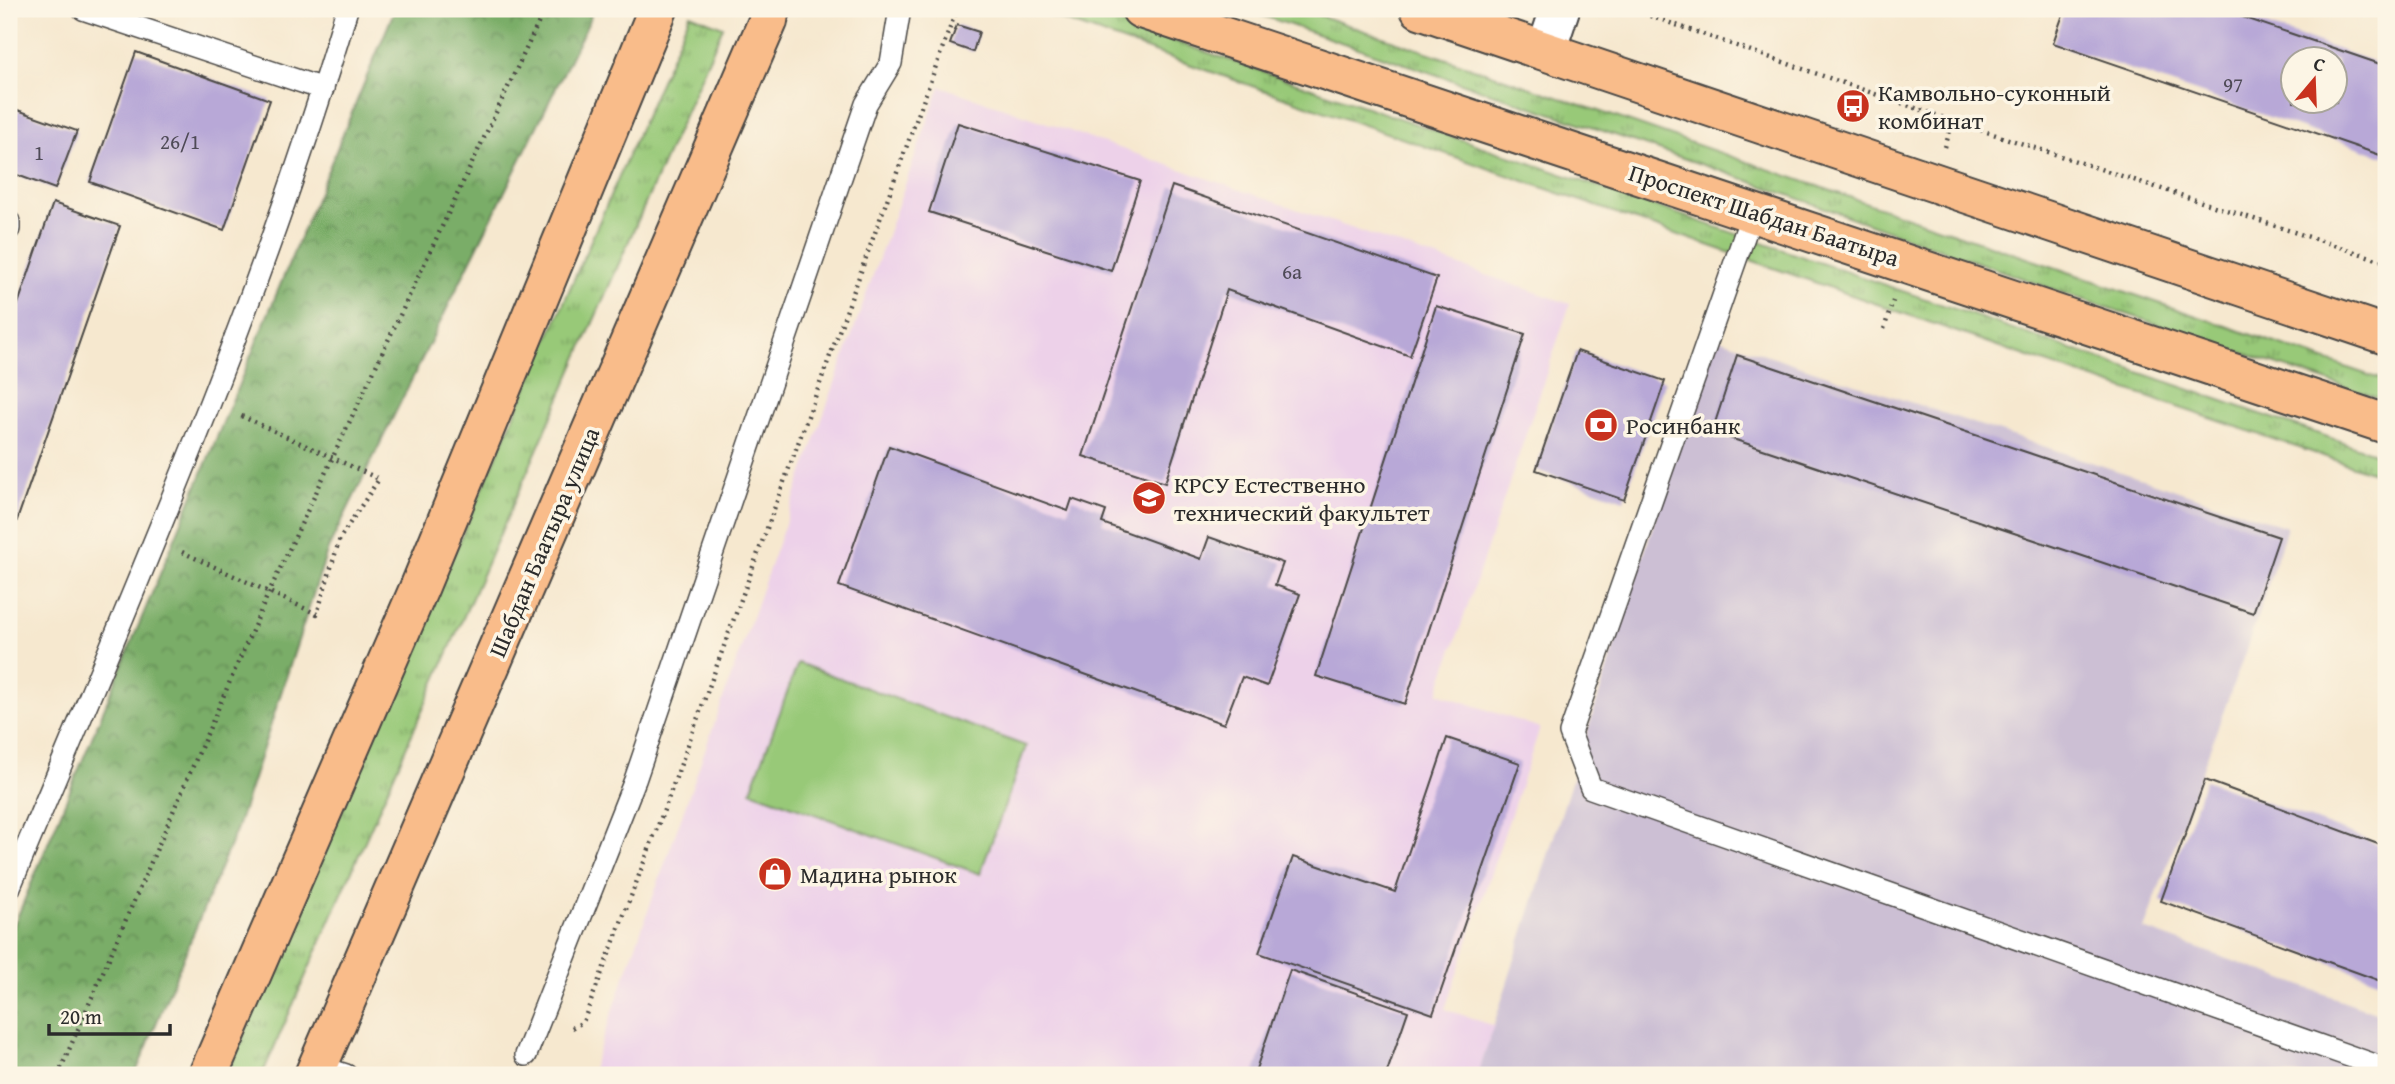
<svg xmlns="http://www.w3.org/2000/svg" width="2395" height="1084" font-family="'Gentium Book Plus',serif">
  <defs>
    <pattern id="grass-tufts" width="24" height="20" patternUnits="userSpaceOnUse" patternTransform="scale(1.75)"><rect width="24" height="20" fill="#98c978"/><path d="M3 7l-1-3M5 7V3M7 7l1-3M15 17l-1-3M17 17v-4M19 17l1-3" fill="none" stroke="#7ca363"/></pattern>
    <pattern id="forest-crowns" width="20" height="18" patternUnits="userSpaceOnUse" patternTransform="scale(1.75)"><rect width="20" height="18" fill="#7aad68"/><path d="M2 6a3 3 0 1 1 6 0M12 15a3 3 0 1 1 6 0" fill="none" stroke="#648d56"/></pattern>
  </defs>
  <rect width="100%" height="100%" fill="#fcf5e5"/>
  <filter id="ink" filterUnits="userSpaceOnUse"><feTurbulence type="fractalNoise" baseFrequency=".0143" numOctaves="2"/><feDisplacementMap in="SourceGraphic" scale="14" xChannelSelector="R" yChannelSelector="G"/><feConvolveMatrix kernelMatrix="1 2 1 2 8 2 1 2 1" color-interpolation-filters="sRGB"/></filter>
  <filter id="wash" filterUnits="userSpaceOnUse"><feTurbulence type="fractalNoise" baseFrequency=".00686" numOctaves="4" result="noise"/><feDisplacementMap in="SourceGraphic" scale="28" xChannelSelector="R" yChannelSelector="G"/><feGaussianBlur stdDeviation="1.57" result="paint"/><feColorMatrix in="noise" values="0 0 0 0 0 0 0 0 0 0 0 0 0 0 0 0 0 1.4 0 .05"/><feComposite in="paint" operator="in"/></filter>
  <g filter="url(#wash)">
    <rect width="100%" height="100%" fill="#f6e8cf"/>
    <polygon fill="#edd1e9" points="940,86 1570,304 1438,693 1540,728 1445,1009 1494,1026 1478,1075 590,1075"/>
    <polygon fill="#ccbfd4" points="1713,337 2287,527 2250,639 2144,929 2386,1016 2386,1075 1478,1075"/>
    <g fill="url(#grass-tufts)" stroke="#627a52" stroke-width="2">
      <polygon points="1031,9 1081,9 2386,457 2386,477 2046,363"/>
      <polygon points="1243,9 1301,9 2386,381 2386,401 2061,292 1721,171"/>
      <polygon points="690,14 723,27 262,1075 226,1075"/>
    </g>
    <polygon fill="url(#forest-crowns)" stroke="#526c4a" stroke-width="2" points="395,9 592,9 590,19 328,549 237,828 135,1075 9,1075 9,937"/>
    <polygon fill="#98c978" stroke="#627a52" stroke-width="2" points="798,663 1026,746 980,874 751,791"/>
    <g id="blocks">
      <g fill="#b8a8d7" fill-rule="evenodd">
        <path d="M 2065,9 L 2219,9 L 2386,66 L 2386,157 L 2053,43 ZM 2294,60 L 2336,60 L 2336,102 L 2294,102 Z"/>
        <polygon points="957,25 979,32 973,52 950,44"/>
        <polygon points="136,52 270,100 224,230 90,182"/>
        <polygon points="9,107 77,131 55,189 9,172"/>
        <polygon points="958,123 1140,181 1111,271 929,212"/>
        <polygon points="1172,186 1437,278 1410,356 1227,290 1165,483 1083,456"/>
        <polygon points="53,203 120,226 9,543 9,330"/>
        <polygon points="1436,306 1525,334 1405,704 1316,676"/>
        <polygon points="1577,351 1665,381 1624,500 1536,470"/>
        <polygon points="1737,355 2279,537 2253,613 1712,432"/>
        <polygon points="889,446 1068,511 1072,499 1106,511 1102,523 1201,559 1209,537 1283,563 1275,585 1300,594 1267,686 1242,677 1224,724 839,586"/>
        <polygon points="1447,738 1520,763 1433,1014 1259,953 1293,857 1395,892"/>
        <polygon points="2205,780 2386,847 2386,983 2161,901"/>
        <polygon points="1290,970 1408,1011 1386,1075 1254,1075"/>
      </g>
    </g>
  </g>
  <g filter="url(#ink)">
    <use href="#blocks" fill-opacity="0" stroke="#494744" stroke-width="2"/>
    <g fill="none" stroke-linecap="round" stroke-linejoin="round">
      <g stroke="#494744" stroke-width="24">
        <g id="service">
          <polyline points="83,9 323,89"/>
          <polyline points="1753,211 1570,733 1591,788 2386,1069"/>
          <polyline points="9,222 9,229"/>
          <path d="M 9,889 C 130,599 258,311 347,9"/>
          <polyline points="526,1055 635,780 866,104 891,63 900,9"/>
          <polyline points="318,1066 346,1075"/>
        </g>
      </g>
      <g stroke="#494744" stroke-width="42">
        <polyline id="minor" points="1546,51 1560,9"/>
      </g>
      <g stroke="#494744" stroke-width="42">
        <g id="primary">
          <polyline points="1141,9 2386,424"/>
          <polyline points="1420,9 2386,335"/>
          <polyline points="208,1075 420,586 658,9"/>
          <polyline points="314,1075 768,21 770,9"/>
        </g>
      </g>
      <g stroke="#494744" stroke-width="4.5" stroke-dasharray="2 5" stroke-linecap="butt">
        <polyline points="1630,9 1953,121 2386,262"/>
        <polyline points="1945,147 1953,121"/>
        <polyline points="1884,329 1893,301"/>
        <polyline points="182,552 317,614 340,538 379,479 239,415"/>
        <polyline points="572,1028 583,1022 667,802 955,14"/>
        <polyline points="58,1075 269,592 545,9"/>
      </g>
      <use href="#service" stroke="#fff" stroke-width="21"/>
      <use href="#minor" stroke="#fff" stroke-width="38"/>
      <use href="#primary" stroke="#f9bc8a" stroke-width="38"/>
    </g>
  </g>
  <defs>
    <g id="bus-disc" transform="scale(1.75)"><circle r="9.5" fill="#c8321e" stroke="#fcf5e5"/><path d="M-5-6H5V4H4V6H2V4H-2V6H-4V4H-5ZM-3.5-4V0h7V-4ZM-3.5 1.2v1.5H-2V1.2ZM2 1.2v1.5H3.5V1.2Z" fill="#fff"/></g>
    <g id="bank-disc" transform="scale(1.75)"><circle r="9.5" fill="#c8321e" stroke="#fcf5e5"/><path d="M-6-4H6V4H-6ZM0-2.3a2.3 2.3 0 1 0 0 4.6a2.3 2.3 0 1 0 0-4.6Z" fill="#fff"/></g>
    <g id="university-disc" transform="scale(1.75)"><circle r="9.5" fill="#c8321e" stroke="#fcf5e5"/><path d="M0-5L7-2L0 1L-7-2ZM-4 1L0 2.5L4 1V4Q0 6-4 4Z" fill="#fff"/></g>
    <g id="shop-disc" transform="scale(1.75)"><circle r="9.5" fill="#c8321e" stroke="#fcf5e5"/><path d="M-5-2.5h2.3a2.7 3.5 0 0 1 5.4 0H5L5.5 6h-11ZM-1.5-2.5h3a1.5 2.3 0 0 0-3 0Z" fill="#fff"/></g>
  </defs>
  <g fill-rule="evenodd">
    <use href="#bus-disc" x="1853" y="106"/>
    <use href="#bank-disc" x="1601" y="425"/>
    <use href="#university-disc" x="1149" y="498"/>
    <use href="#shop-disc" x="775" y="874"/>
  </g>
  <g text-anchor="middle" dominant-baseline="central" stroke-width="7" stroke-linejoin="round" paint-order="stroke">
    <g font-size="21" fill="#4e4a56">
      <text x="2233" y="84">97</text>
      <text x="180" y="141">26/1</text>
      <text x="39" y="152">1</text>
      <text x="1292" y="271">6а</text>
    </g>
    <g font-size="24" fill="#2b2b2b" stroke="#fcf5e5" text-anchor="start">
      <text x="1878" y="92">Камвольно-суконный<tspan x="1878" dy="28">комбинат</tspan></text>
      <text x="1626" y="425">Росинбанк</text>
      <text x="1174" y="484">КРСУ Естественно<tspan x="1174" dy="28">технический факультет</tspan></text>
      <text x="800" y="874">Мадина рынок</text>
    </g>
    <g font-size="24" fill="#2b2b2b" stroke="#fcf5e5">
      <text transform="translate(1764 215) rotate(18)">Проспект Шабдан Баатыра</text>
      <text transform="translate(544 542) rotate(-67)">Шабдан Баатыра улица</text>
    </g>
  </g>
  <rect width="2395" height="1084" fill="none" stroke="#fcf5e5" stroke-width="35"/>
  <g transform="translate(2314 80) rotate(19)"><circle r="33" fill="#fcf5e5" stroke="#a8a49b" stroke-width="2"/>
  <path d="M0-5L12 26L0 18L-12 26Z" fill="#c8321e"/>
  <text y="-10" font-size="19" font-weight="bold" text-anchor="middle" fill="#2b2b2b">С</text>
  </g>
  <path d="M49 1024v10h121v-10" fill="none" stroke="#2b2b2b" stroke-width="3.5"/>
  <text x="60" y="1024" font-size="21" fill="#2b2b2b" stroke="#fcf5e5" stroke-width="5" paint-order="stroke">20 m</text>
</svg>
